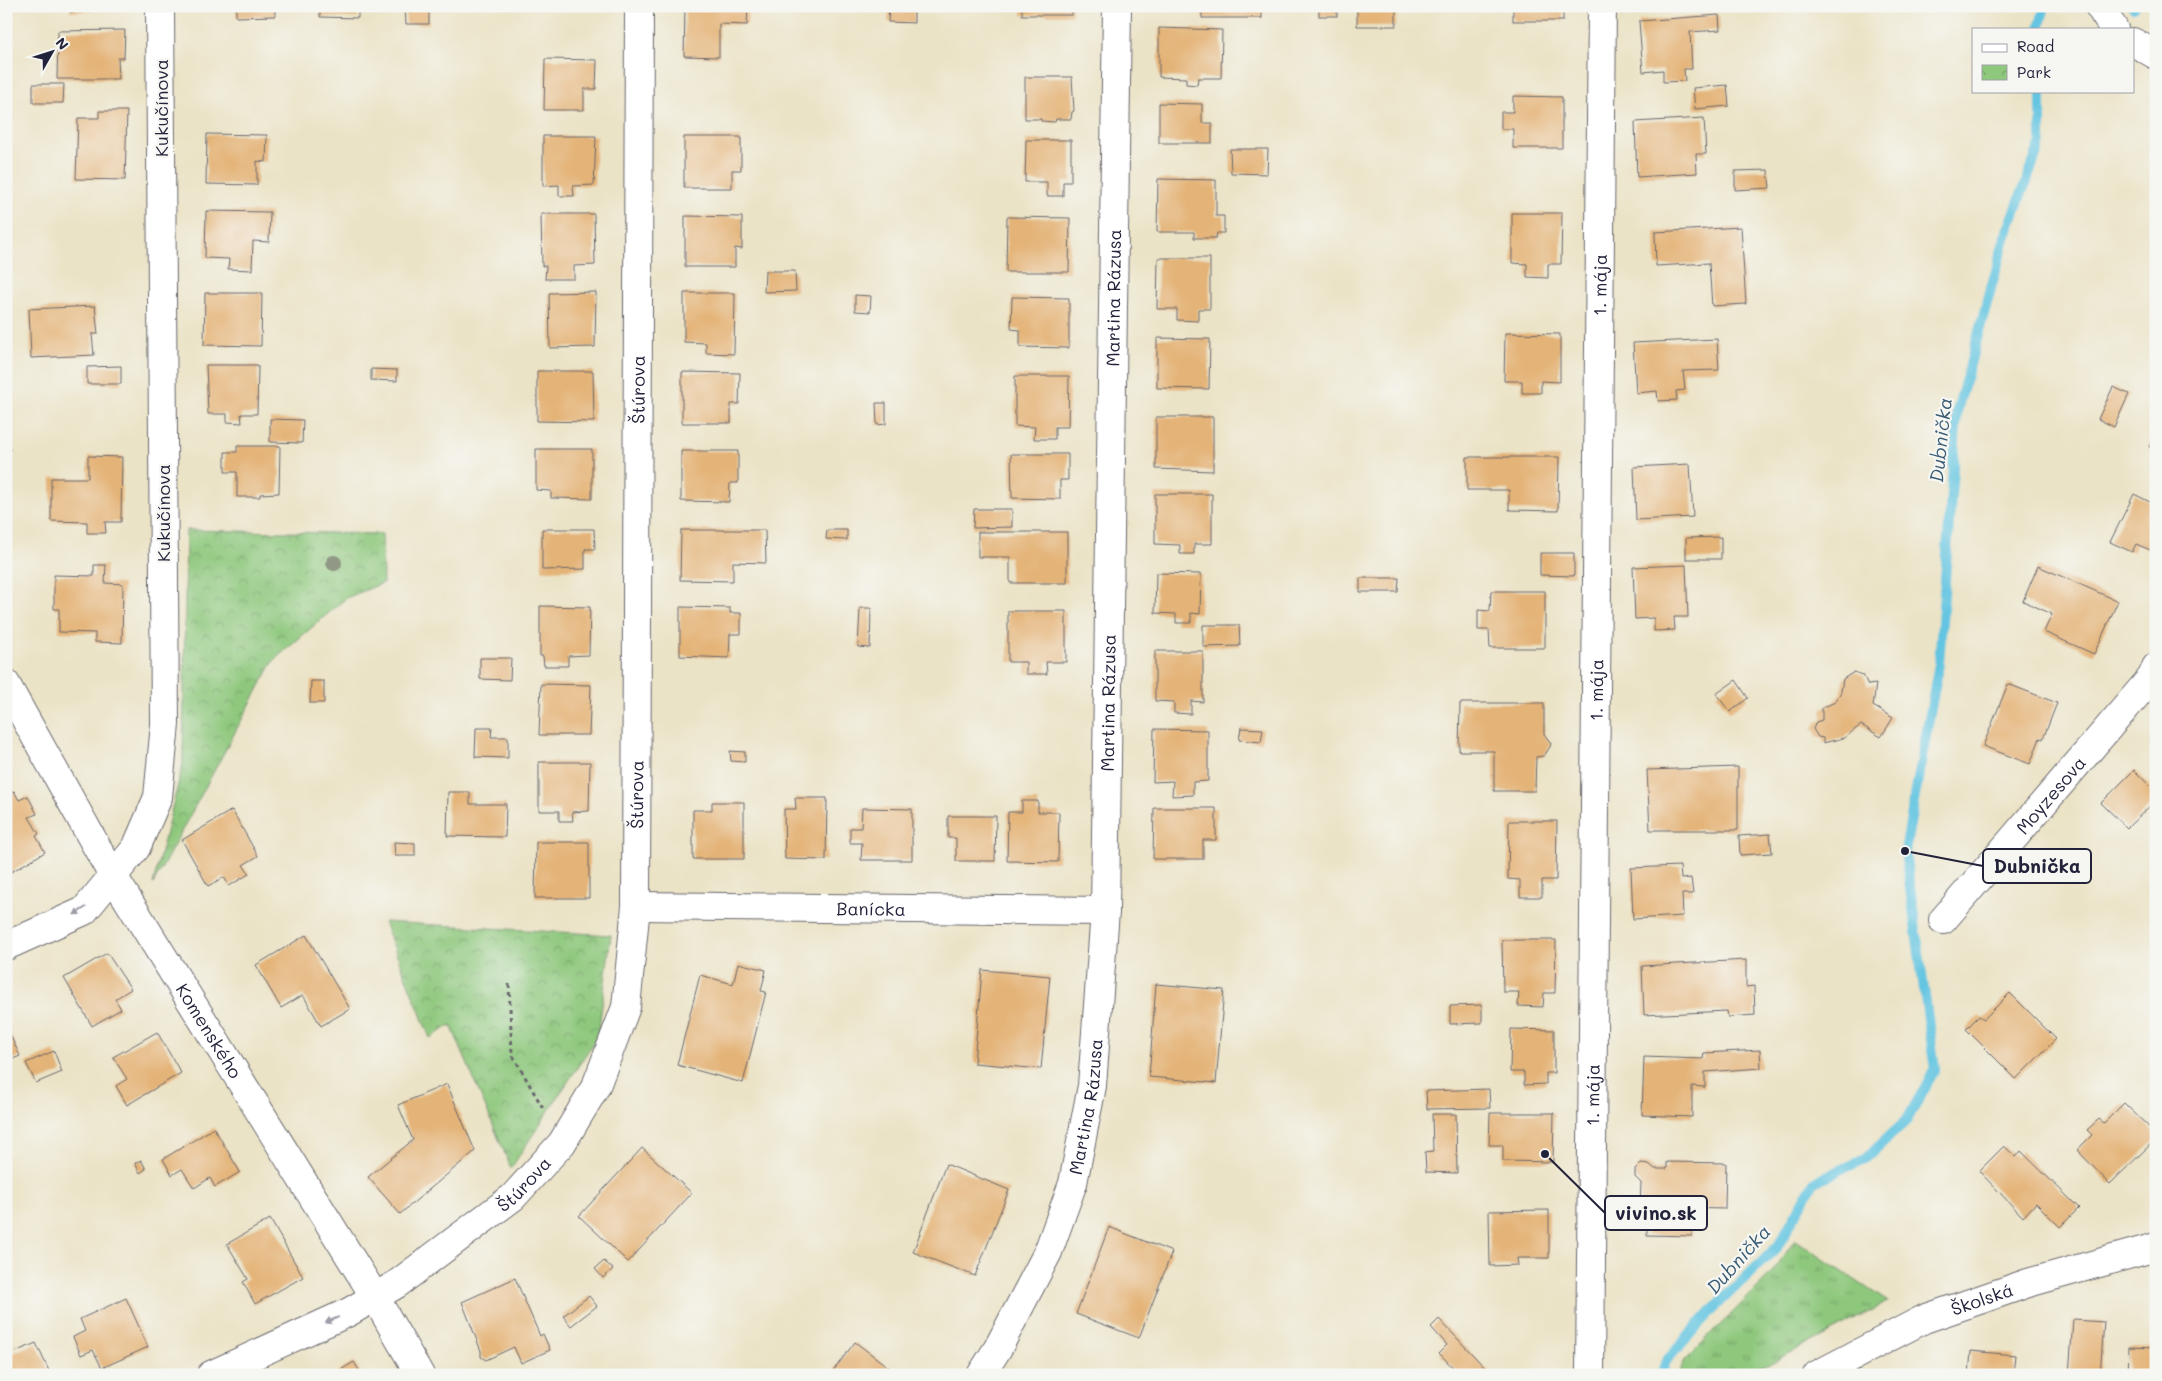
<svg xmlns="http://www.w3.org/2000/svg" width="2162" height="1381" font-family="Mali,sans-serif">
  <defs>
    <pattern id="grass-tufts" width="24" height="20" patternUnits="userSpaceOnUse" patternTransform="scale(1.25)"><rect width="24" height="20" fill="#8ec87d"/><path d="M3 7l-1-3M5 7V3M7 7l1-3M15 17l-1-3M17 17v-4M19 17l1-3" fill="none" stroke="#74a268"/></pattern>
    <pattern id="park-crowns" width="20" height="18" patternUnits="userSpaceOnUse" patternTransform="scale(1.25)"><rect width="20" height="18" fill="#8ec87d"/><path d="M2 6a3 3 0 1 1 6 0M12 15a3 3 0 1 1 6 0" fill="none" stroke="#74a268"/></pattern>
  </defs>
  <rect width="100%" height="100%" fill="#f6f6f2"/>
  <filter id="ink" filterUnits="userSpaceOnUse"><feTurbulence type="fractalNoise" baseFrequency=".02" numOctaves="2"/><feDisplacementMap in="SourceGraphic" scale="10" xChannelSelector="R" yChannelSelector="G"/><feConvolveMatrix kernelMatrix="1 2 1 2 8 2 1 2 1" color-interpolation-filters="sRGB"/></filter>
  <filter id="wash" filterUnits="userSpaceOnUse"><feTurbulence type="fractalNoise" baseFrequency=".0096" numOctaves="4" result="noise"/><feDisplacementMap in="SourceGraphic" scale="20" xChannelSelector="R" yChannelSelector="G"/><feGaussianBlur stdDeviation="1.12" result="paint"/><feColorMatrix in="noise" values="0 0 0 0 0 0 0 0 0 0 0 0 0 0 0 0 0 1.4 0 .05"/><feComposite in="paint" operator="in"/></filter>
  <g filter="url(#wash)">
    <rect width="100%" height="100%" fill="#ebe3c6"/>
    <polygon fill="url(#grass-tufts)" stroke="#58755c" points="1795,1240 1888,1302 1748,1375 1678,1375 1685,1360 1772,1273"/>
    <g fill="url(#park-crowns)" stroke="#58755c">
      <polygon points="186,530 382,534 383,583 346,598 274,660 153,884 183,764"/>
      <polygon points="384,922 611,935 598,1036 511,1168 451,1025 430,1038"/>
    </g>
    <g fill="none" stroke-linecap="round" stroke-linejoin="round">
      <g stroke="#63c5e1" stroke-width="10">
        <polyline points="2133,7 2135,6"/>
        <polyline points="2039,29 2045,6"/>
        <polyline points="1661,1375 1666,1361 1711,1311 1778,1246 1814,1182 1865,1159 1907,1120 1935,1069 1905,851 1939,664 1957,411 2005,238 2041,142 2041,91"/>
      </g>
    </g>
    <g id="blocks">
      <g fill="#e4b377">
        <polygon points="71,6 91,6 91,11 70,12"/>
        <polygon points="236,6 275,6 275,16 236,17"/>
        <polygon points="320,6 358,6 358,18 320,17"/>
        <polygon points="405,6 429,6 429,24 406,24"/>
        <polygon points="685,6 748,6 747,25 719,24 719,57 684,56"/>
        <polygon points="889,6 916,6 916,8 914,8 914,23 888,22"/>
        <rect x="1022" y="6" width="50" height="9"/>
        <rect x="1202" y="6" width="60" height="12"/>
        <rect x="1319" y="6" width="18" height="10"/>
        <polygon points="1357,6 1400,6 1400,9 1396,9 1396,26 1357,26"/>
        <rect x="1513" y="6" width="50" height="15"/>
        <polygon points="1719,15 1720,30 1690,32 1692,69 1684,69 1685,81 1663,82 1663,70 1643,72 1639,21"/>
        <polygon points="1159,28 1222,30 1221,78 1198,78 1197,85 1186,84 1186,78 1159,77"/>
        <polygon points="125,30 124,58 118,58 119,79 57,79 58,31"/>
        <polygon points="545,59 597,60 596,89 584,89 584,110 544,110"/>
        <polygon points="1025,77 1072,77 1074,111 1072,112 1071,119 1056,119 1055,122 1041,121 1041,119 1025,119"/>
        <polygon points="33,84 64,84 63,103 33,103"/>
        <polygon points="1727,85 1729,106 1695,109 1693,88"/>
        <polygon points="1513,96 1562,97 1562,148 1513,148 1513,129 1501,129 1501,112 1513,112"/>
        <polygon points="1159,103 1202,104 1202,123 1212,123 1212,143 1159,143"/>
        <polygon points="99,111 127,111 125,180 76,179 78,118 99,118"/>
        <polygon points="1704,118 1706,154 1696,154 1697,173 1637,177 1635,122"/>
        <polygon points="207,134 267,135 266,162 257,161 257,185 206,184"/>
        <polygon points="543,136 596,136 594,185 573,186 574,196 559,196 559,185 543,186"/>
        <polygon points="684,137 741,137 741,170 732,170 732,188 684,188"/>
        <polygon points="1026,140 1071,140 1071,182 1063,182 1063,196 1047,196 1047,182 1025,182"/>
        <polygon points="1230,149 1268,149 1267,174 1231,173"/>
        <polygon points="1768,170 1770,188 1735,190 1735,171"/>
        <polygon points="1158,179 1216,180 1216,216 1224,216 1224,233 1217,233 1216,238 1194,238 1194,232 1157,232"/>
        <polygon points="206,211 270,212 269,242 253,241 252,270 228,269 229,259 205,258"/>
        <polygon points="1512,213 1562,213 1561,264 1548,264 1548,278 1527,277 1527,264 1512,263"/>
        <polygon points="541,214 594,214 595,265 574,266 574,279 545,279 546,266 542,266"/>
        <polygon points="685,216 742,217 742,249 735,248 735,267 685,267"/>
        <polygon points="1007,217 1070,218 1069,272 1006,272"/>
        <polygon points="1741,227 1746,304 1712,306 1709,263 1656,266 1655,232"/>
        <polygon points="1158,258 1210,258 1210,309 1198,309 1198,321 1177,320 1177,309 1157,309"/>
        <polygon points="765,271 795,271 796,291 764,292"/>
        <polygon points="596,292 595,347 550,348 549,293"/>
        <polygon points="205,293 262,293 261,346 204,345"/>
        <polygon points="684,293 735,293 734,354 706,353 706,343 684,342"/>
        <polygon points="855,295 871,296 870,312 855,311"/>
        <polygon points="1012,297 1069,298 1069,348 1020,347 1020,330 1011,329"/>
        <polygon points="95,306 98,334 92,334 94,355 31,358 29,309"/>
        <polygon points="1505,333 1560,334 1560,382 1541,381 1541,393 1522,393 1522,381 1504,381"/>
        <polygon points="1157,338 1210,339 1209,389 1157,388"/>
        <polygon points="1717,339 1719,370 1683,371 1685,390 1676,391 1677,400 1658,401 1657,391 1636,393 1633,343"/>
        <polygon points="206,365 258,365 257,414 241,414 242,423 227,422 227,414 208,414"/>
        <polygon points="121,366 121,384 87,384 87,367"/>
        <polygon points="371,369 397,370 397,381 371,380"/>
        <polygon points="537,371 593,371 594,422 537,421"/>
        <polygon points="682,372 740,373 739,404 731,404 731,423 682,423"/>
        <polygon points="1015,376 1069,376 1068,427 1055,427 1055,439 1034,439 1035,427 1015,426"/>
        <polygon points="2113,387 2129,394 2114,427 2098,419"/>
        <polygon points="876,403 886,403 886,424 877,425"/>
        <polygon points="1156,417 1213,417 1213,471 1156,469"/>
        <polygon points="270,419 303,420 302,443 270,442"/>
        <polygon points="2156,433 2156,450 2149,447"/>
        <polygon points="6,441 11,450 6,453"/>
        <polygon points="237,446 280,446 279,493 260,494 260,497 237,497 237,472 225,472 225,452 237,452"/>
        <polygon points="536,449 592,449 592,499 551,498 551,491 536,490"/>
        <polygon points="681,451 738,451 738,483 730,483 729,502 681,501"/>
        <polygon points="1011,454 1068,454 1068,480 1060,480 1060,499 1012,498"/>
        <polygon points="88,456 122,457 121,522 105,522 106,533 87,533 87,522 51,521 51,478 88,478"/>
        <polygon points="1467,457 1559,457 1558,511 1509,510 1509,490 1467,490"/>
        <polygon points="1690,464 1693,517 1636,520 1634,467"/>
        <polygon points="1155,494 1212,494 1212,544 1194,544 1194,554 1180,554 1180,545 1155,544"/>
        <polygon points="2134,494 2156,505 2155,552 2136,544 2132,552 2110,542"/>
        <polygon points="974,509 1012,509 1012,527 973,528"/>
        <polygon points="542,529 594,529 595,549 585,549 585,569 542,570"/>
        <polygon points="681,530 765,530 766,563 733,562 733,581 680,580"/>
        <polygon points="827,530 847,530 847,540 826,539"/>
        <polygon points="978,532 1067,532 1067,583 1010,583 1010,557 978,557"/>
        <polygon points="1721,537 1721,559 1686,559 1686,538"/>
        <polygon points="1540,553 1574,553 1574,576 1540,575"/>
        <polygon points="94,565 106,565 105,583 123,584 122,643 95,642 95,633 59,632 59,609 54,609 54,575 94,576"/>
        <polygon points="1686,565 1688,617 1674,617 1675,630 1654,631 1654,618 1635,619 1633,567"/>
        <polygon points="2038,566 2118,601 2094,654 2044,632 2052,614 2023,601"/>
        <polygon points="1156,573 1201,574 1200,614 1191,613 1191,623 1176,623 1176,614 1155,613"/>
        <polygon points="1360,578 1399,578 1398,592 1360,592"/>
        <polygon points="1491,591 1545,591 1545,648 1490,648 1489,630 1478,630 1478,610 1490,611"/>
        <polygon points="540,606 590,607 589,655 568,656 568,666 544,666 543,656 540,656"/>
        <polygon points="680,607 730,608 730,613 741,613 741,634 730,634 729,658 680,656"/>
        <polygon points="860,608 871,608 870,648 858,647"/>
        <polygon points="1008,611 1066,611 1066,662 1046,662 1047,674 1026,674 1026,662 1008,662"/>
        <polygon points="1203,625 1239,625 1240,646 1203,647"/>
        <polygon points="1155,651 1203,651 1203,702 1191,701 1191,714 1174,713 1174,702 1155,701"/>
        <polygon points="480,658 511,658 510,680 480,679"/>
        <polygon points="1854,672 1863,675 1868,685 1876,684 1873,706 1893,718 1881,737 1861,725 1844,738 1823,743 1823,738 1818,737 1813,729 1816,722 1822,720 1822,708 1835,702 1841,692 1843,679"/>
        <polygon points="1736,680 1748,698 1730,712 1716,694"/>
        <polygon points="311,681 324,681 324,703 310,703"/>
        <polygon points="541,684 591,685 589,735 539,735"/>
        <polygon points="2008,684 2057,703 2043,739 2040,738 2030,764 1983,746"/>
        <polygon points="1460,703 1544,703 1544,734 1551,743 1550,747 1544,756 1536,757 1535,791 1494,791 1494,751 1459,751"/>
        <polygon points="476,728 492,728 491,737 508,737 508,758 475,757"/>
        <polygon points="1241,728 1263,729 1261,742 1239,740"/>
        <polygon points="1154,729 1208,730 1208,781 1193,782 1193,795 1172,796 1173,781 1153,782"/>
        <polygon points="2156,736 2156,748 2150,742"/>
        <polygon points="730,751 745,752 745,762 731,761"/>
        <polygon points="539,762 590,762 589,811 572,812 573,821 559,821 559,811 539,811"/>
        <polygon points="1738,767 1738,830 1650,830 1647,770"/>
        <polygon points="2134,770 2156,792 2156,800 2127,828 2101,803"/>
        <polygon points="14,791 19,800 28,796 37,814 29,817 39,834 36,836 45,852 6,875 6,796"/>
        <polygon points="448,792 470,792 470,804 506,804 505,837 447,836"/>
        <polygon points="795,798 827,798 826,860 785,859 784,809 796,809"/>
        <polygon points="1022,801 1038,801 1038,812 1059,812 1058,862 1007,861 1008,812 1022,812"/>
        <polygon points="712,802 744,802 744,859 693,859 693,810 712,810"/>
        <polygon points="862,808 912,809 912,860 861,860 862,843 850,843 850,828 861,828"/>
        <polygon points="1154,808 1216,808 1216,840 1203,840 1203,859 1153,859"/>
        <polygon points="232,810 258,856 243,865 249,874 229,886 224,877 208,886 182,840"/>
        <polygon points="948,816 996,816 995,861 956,861 956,838 948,838"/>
        <polygon points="1509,821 1557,821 1556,880 1542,880 1542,897 1520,897 1520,880 1508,879"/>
        <polygon points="1770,834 1772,853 1740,855 1739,836"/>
        <polygon points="394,842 415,843 415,856 395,856"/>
        <polygon points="536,842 589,842 589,898 535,898"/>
        <polygon points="1680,866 1681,879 1691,878 1693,894 1682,894 1683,916 1633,919 1631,868"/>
        <polygon points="306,935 350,1009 321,1026 303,995 281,1008 256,965"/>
        <polygon points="1502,940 1556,940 1555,993 1544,993 1543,1007 1518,1006 1519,992 1503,992"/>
        <polygon points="107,953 131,989 115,999 121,1009 92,1026 64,978"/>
        <polygon points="1746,960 1746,987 1754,986 1755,1015 1728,1017 1727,1011 1644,1015 1642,966"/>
        <polygon points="738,963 766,970 761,991 766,992 743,1083 677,1065 700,975 733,984"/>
        <polygon points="982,970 1050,976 1041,1069 974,1063"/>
        <polygon points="1156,984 1224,990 1216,1083 1149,1077"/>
        <polygon points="2010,993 2056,1039 2016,1079 1966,1029 1979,1016 1984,1019"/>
        <polygon points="1482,1005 1482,1023 1450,1024 1450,1006"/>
        <polygon points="6,1026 20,1056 6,1062"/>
        <polygon points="1511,1029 1554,1030 1554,1073 1546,1073 1546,1084 1524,1085 1524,1072 1510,1072"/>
        <polygon points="157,1032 181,1073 127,1105 116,1086 127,1079 113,1057"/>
        <polygon points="1760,1050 1761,1068 1705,1072 1705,1087 1692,1086 1692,1117 1642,1115 1644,1057 1703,1059 1704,1053"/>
        <polygon points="54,1051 62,1072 36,1083 26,1063"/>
        <polygon points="447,1084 475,1151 400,1214 368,1177 413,1140 398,1105"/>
        <polygon points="1489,1089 1490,1108 1427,1109 1426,1091"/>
        <polygon points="2124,1103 2156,1134 2156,1139 2110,1184 2077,1150 2092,1135 2087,1130 2099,1119 2104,1123"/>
        <polygon points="1490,1113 1554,1113 1553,1162 1503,1161 1503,1145 1489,1145"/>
        <polygon points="1432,1114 1456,1114 1457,1173 1426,1172 1425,1152 1433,1151"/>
        <polygon points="214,1128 240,1172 215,1187 210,1178 194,1188 182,1169 172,1175 163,1159"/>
        <polygon points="2004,1146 2016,1157 2021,1151 2079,1208 2060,1227 2036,1203 2023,1217 1979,1171"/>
        <polygon points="642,1148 692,1193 628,1262 579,1216"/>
        <polygon points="141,1160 146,1169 140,1173 135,1163"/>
        <polygon points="1667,1162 1726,1163 1725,1209 1682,1208 1683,1216 1692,1216 1692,1236 1647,1235 1647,1215 1655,1216 1656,1208 1640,1208 1641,1183 1635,1177 1635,1169 1641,1163 1649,1164 1655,1169 1667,1169"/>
        <polygon points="946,1164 1009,1190 975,1276 913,1252"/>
        <polygon points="1549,1210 1549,1258 1517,1258 1518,1265 1490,1266 1489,1211"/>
        <polygon points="270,1219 303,1277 255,1304 243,1282 248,1279 227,1244"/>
        <polygon points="1109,1227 1172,1252 1139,1338 1076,1314"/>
        <polygon points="604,1261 613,1269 603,1278 595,1269"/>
        <polygon points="515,1278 540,1336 543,1334 550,1350 521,1363 514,1347 486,1360 481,1357 481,1351 462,1302"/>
        <polygon points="589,1296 597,1306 571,1326 563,1316"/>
        <polygon points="126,1298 148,1347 102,1368 93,1350 81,1355 73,1337 85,1331 80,1319"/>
        <polygon points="1439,1319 1492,1375 1460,1375 1439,1353 1447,1345 1431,1327"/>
        <polygon points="2073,1320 2104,1322 2100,1375 2069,1375"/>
        <polygon points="855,1342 899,1375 830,1375"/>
        <polygon points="36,1343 51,1375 6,1375 6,1356"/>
        <polygon points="2129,1347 2156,1348 2156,1375 2128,1375"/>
        <polygon points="1971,1351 2015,1355 2013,1375 1969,1375"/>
        <polygon points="354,1362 362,1375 332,1375"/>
      </g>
    </g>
  </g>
  <g filter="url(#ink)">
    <use href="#blocks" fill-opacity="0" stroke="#68666c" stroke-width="1"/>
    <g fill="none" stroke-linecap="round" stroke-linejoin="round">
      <g stroke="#68666c" stroke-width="30">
        <g id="minor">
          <polyline points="2099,6 2114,29"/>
          <polyline points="2133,42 2156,55"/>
          <path id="s1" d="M 6,684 L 113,876 L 375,1297 L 420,1375"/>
          <path id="s2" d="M 636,906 L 1105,911"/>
          <path id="s3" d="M 1943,920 L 2152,677 L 2156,667"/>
          <polyline points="6,946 84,911 136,848 158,797 165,724 160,6"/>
          <path id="s4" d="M 211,1375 L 349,1312 L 397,1284 L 513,1197 L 562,1143 L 596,1086 L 626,1007 L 636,906 L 639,6"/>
          <path id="s5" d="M 981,1375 L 998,1348 L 1048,1252 L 1073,1183 L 1092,1086 L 1105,911 L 1117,6"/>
          <path id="s6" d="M 1590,1375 L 1602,6"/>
          <path id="s7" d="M 1817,1375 L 1924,1319 L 2028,1283 L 2156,1247"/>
        </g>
      </g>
      <polyline stroke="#68666c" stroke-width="3" stroke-dasharray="4 4" stroke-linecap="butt" points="509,984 512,1054 544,1110"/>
      <use href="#minor" stroke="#fff" stroke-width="28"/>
    </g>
    <circle fill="#919986" cx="334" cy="563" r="8"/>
    <defs><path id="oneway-solid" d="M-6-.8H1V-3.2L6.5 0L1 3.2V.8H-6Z" transform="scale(1.25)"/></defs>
    <g fill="#9c9ca7">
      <use href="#oneway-solid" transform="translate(80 911) rotate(148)"/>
      <use href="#oneway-solid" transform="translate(332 1320) rotate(156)"/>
    </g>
  </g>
  <g text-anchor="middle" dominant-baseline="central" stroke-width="4.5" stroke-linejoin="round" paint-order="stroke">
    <g font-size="18" fill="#22223b" stroke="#f6f6f2">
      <text transform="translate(161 108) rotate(-90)">Kukučínova</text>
      <text stroke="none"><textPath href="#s6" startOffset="1090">1. mája</textPath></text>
      <text stroke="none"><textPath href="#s5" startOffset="1101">Martina Rázusa</textPath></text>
      <text stroke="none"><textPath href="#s4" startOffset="1194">Štúrova</textPath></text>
      <text transform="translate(163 513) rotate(-90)">Kukučínova</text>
      <text stroke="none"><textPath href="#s6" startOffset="685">1. mája</textPath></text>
      <text stroke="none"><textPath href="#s5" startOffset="696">Martina Rázusa</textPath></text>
      <text stroke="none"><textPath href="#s3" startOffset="165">Moyzesova</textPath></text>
      <text stroke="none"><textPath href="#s4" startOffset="789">Štúrova</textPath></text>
      <text stroke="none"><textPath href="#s2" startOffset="235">Banícka</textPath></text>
      <text stroke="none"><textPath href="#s1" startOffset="402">Komenského</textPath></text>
      <text stroke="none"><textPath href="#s6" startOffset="280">1. mája</textPath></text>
      <text stroke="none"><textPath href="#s5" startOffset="291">Martina Rázusa</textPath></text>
      <text stroke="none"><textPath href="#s4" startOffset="369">Štúrova</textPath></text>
      <text stroke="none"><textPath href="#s7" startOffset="182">Školská</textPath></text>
    </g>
    <g font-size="19" font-style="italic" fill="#395b75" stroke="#f6f6f2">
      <text transform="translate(1940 440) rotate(-84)">Dubnička</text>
      <text transform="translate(1738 1259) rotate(-48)">Dubnička</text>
    </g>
  </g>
  <path fill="none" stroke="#22223b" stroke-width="2" d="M1905 851L1983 866M1545 1154L1605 1213"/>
  <g fill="#22223b" stroke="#f6f6f2" stroke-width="2">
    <circle cx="1905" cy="851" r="5"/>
    <circle cx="1545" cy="1154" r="5"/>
  </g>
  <g fill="#f6f6f2" stroke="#22223b" stroke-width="2">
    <rect x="1983" y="849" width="108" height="34" rx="5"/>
    <rect x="1605" y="1196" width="102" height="34" rx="5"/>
  </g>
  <g font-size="19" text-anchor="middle" font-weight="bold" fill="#22223b">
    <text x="2037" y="873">Dubnička</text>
    <text x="1656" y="1220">vivino.sk</text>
  </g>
  <rect width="2162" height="1381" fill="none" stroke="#f6f6f2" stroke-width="25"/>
  <rect x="1972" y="28" width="162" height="65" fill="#f6f6f2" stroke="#a1a1a9"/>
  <rect x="1982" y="44" width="25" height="8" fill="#ffffff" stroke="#a1a1a9"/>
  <text x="2017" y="52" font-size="15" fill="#22223b">Road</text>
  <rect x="1982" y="65" width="25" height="15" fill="url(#park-crowns)" stroke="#a1a1a9"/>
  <text x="2017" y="78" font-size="15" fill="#22223b">Park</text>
  <g transform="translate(52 52) rotate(51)" stroke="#f6f6f2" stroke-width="4" paint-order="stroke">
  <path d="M0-4L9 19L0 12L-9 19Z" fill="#22223b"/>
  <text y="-8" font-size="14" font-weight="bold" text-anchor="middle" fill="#22223b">N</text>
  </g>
</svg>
